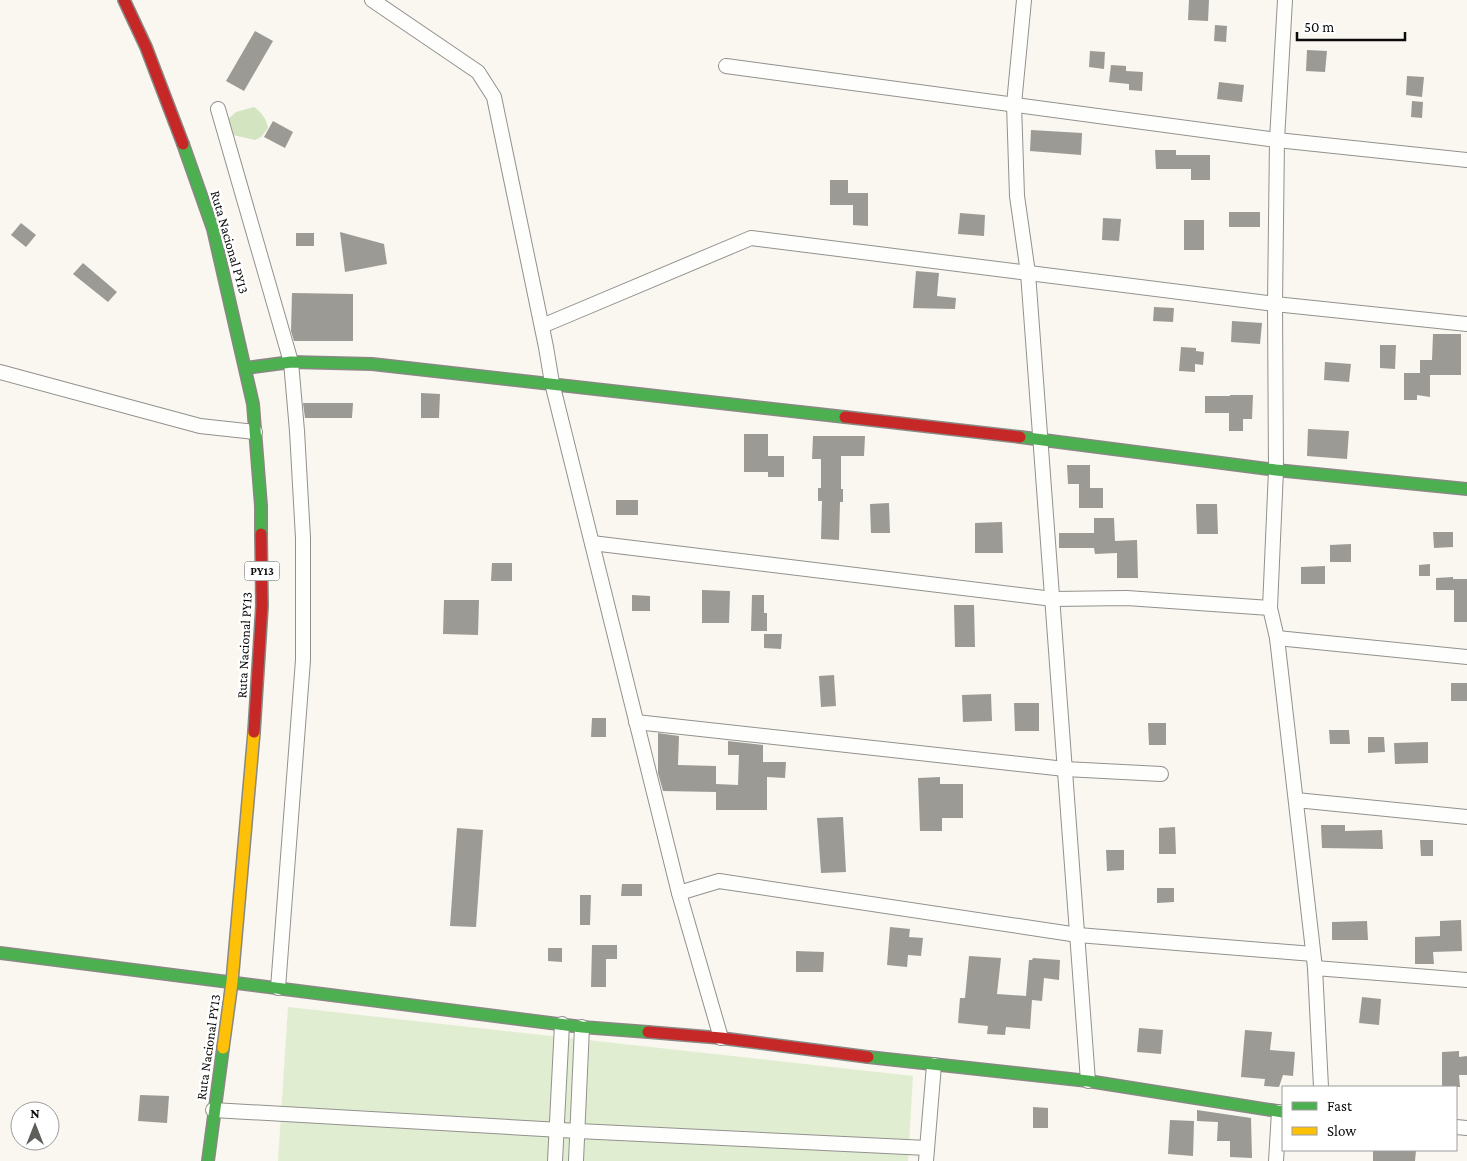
<svg xmlns="http://www.w3.org/2000/svg" width="1467" height="1161" font-family="'Crimson Pro',serif">
  <rect width="100%" height="100%" fill="#f9f7ef"/>
  <polygon fill="#e1edd1" points="288,1007 913,1076 908,1161 278,1161"/>
  <path fill="#d2e4c0" d="M 254,107 C 261,112 266,118 268,128 L 261,137 L 255,140 L 233,135 L 227,120 L 236,112 Z"/>
  <g fill="#9c9a95">
    <polygon points="1189,0 1209,0 1208,21 1188,20"/>
    <polygon points="1215,25 1227,26 1226,42 1214,41"/>
    <polygon points="255,31 273,41 244,91 226,81"/>
    <polygon points="1307,50 1327,51 1325,72 1306,71"/>
    <polygon points="1090,51 1105,52 1104,69 1089,67"/>
    <polygon points="1111,65 1126,66 1126,71 1143,72 1142,91 1129,90 1129,84 1109,82"/>
    <polygon points="1407,76 1424,77 1422,97 1406,95"/>
    <polygon points="1219,82 1244,85 1242,102 1217,99"/>
    <polygon points="1412,101 1423,102 1422,118 1411,117"/>
    <polygon points="273,121 293,132 285,148 264,137"/>
    <polygon points="1031,130 1082,133 1081,155 1030,151"/>
    <polygon points="1155,150 1176,150 1176,155 1210,155 1210,180 1191,180 1191,169 1156,169"/>
    <polygon points="830,180 848,180 848,193 868,193 868,226 853,225 853,205 830,205"/>
    <rect x="1229" y="212" width="31" height="15"/>
    <polygon points="960,213 985,215 984,236 958,234"/>
    <polygon points="1103,218 1121,219 1119,241 1102,240"/>
    <rect x="1184" y="220" width="20" height="30"/>
    <polygon points="21,223 36,235 26,247 11,235"/>
    <polygon points="340,232 384,244 387,264 345,272"/>
    <rect x="296" y="233" width="18" height="13"/>
    <polygon points="83,263 117,292 108,302 73,274"/>
    <polygon points="916,271 939,273 937,296 956,298 955,309 913,308"/>
    <polygon points="292,293 353,294 353,341 294,341 291,331"/>
    <polygon points="1154,307 1174,308 1173,322 1153,321"/>
    <polygon points="1232,321 1262,323 1260,344 1231,342"/>
    <polygon points="1433,334 1461,334 1461,375 1430,375 1430,397 1417,395 1417,400 1404,400 1404,373 1420,373 1420,360 1432,360"/>
    <polygon points="1380,345 1396,345 1395,369 1380,368"/>
    <polygon points="1181,347 1196,348 1196,351 1204,352 1203,365 1195,364 1195,372 1179,371"/>
    <polygon points="1325,362 1351,364 1349,382 1324,380"/>
    <polygon points="421,393 440,394 439,418 421,418"/>
    <polygon points="1230,395 1253,395 1252,419 1243,419 1243,431 1229,431 1229,413 1205,413 1205,396 1230,396"/>
    <polygon points="303,403 353,403 352,418 305,418"/>
    <polygon points="1308,429 1349,431 1347,459 1307,456"/>
    <polygon points="744,434 768,434 768,456 784,456 784,477 768,477 768,472 744,472"/>
    <polygon points="813,436 865,436 864,456 841,456 841,489 843,489 843,502 840,502 839,540 821,539 822,501 818,501 818,488 821,488 821,459 812,459"/>
    <polygon points="1067,465 1090,465 1090,488 1103,488 1103,508 1079,508 1079,484 1068,484"/>
    <rect x="616" y="500" width="22" height="15"/>
    <polygon points="889,503 890,533 871,533 870,504"/>
    <polygon points="1196,504 1217,504 1218,534 1197,534"/>
    <polygon points="1094,518 1114,518 1115,541 1137,540 1138,578 1117,578 1117,553 1095,554 1094,548 1059,548 1059,533 1094,533"/>
    <polygon points="1002,522 1003,553 975,553 975,523"/>
    <polygon points="1433,532 1453,532 1453,547 1434,548"/>
    <polygon points="1351,544 1351,562 1330,562 1330,545"/>
    <polygon points="492,563 512,563 512,581 491,581"/>
    <polygon points="1430,564 1430,576 1419,576 1419,565"/>
    <polygon points="1325,566 1325,584 1301,584 1301,567"/>
    <polygon points="1453,577 1453,579 1467,579 1467,622 1454,622 1454,590 1436,590 1436,578"/>
    <polygon points="702,590 730,591 729,623 702,623"/>
    <polygon points="632,595 650,596 650,611 632,611"/>
    <polygon points="752,595 764,595 764,613 767,613 767,631 751,631"/>
    <polygon points="444,600 479,600 478,635 443,634"/>
    <polygon points="954,605 974,605 975,647 955,647"/>
    <polygon points="764,634 782,634 781,649 764,648"/>
    <polygon points="834,675 836,706 821,707 819,676"/>
    <rect x="1451" y="683" width="16" height="18"/>
    <polygon points="991,694 992,721 963,722 962,695"/>
    <polygon points="1014,703 1039,703 1039,731 1015,731"/>
    <polygon points="592,718 606,718 606,737 591,737"/>
    <polygon points="1148,723 1166,723 1166,745 1149,745"/>
    <polygon points="1329,730 1349,730 1350,744 1330,744"/>
    <polygon points="658,733 679,736 678,765 716,766 716,784 738,785 739,755 728,755 728,741 763,745 763,762 786,762 785,778 767,777 767,810 716,810 716,792 663,791 658,773"/>
    <polygon points="1368,737 1384,737 1385,752 1368,753"/>
    <polygon points="1428,742 1428,763 1395,764 1394,743"/>
    <polygon points="940,777 940,784 963,784 963,818 942,818 942,831 920,831 918,778"/>
    <polygon points="843,817 846,872 821,873 817,818"/>
    <polygon points="1321,825 1345,825 1345,831 1382,830 1383,849 1322,848"/>
    <polygon points="1175,827 1176,854 1159,854 1159,828"/>
    <polygon points="457,828 483,830 476,927 450,926"/>
    <polygon points="1420,840 1433,840 1433,856 1421,856"/>
    <polygon points="1106,850 1124,850 1124,870 1107,871"/>
    <polygon points="622,884 642,884 642,896 621,896"/>
    <polygon points="1157,888 1174,888 1174,902 1157,903"/>
    <polygon points="580,895 591,895 590,925 580,925"/>
    <polygon points="1461,920 1462,951 1433,952 1434,964 1415,964 1415,937 1440,936 1440,921"/>
    <polygon points="1367,921 1368,940 1332,940 1332,922"/>
    <polygon points="890,927 910,929 909,937 923,938 921,956 908,955 907,967 887,965"/>
    <polygon points="592,945 617,945 617,959 606,959 606,987 591,987"/>
    <polygon points="548,948 562,948 562,962 548,961"/>
    <polygon points="796,951 824,952 823,972 796,972"/>
    <polygon points="969,956 1001,958 997,994 1026,996 1029,960 1032,960 1033,958 1060,960 1059,980 1044,978 1042,1001 1032,1000 1030,1029 1006,1027 1005,1035 987,1034 988,1026 958,1023 960,998 965,998"/>
    <polygon points="1362,997 1381,999 1379,1025 1359,1023"/>
    <polygon points="1139,1028 1163,1030 1161,1054 1137,1052"/>
    <polygon points="1245,1030 1272,1032 1270,1050 1295,1052 1293,1076 1283,1075 1279,1087 1264,1086 1265,1079 1241,1077"/>
    <polygon points="1459,1051 1459,1057 1467,1056 1467,1075 1459,1075 1460,1087 1442,1087 1442,1052"/>
    <polygon points="140,1095 169,1096 167,1123 138,1121"/>
    <polygon points="1033,1107 1048,1108 1048,1128 1033,1128"/>
    <polygon points="1197,1110 1251,1118 1252,1158 1230,1157 1230,1141 1217,1141 1218,1122 1197,1121"/>
    <polygon points="1170,1120 1194,1121 1193,1156 1168,1154"/>
    <polygon points="1373,1150 1416,1150 1415,1161 1373,1161"/>
  </g>
  <g fill="none" stroke-linecap="round" stroke-linejoin="round">
    <g stroke="#92918e" stroke-width="16">
      <g id="street">
        <polyline points="372,0 478,72 494,97 546,347 552,383 679,893 721,1038"/>
        <polyline points="1024,0 1014,104 1017,196 1028,273 1088,1081"/>
        <polyline points="1285,0 1277,140 1275,304 1276,470 1270,608 1277,638 1315,968 1321,1087"/>
        <polyline points="726,66 1277,140 1467,160"/>
        <polyline points="218,109 291,362 297,431 303,538 303,660 278,988"/>
        <polyline points="542,326 751,238 1275,304 1467,324"/>
        <polyline points="0,372 200,426 255,432"/>
        <polyline points="592,543 1053,599 1127,598 1270,608"/>
        <polyline points="1277,638 1467,657"/>
        <polyline points="636,722 1065,769 1161,774"/>
        <polyline points="1296,800 1467,817"/>
        <polyline points="679,893 719,881 1078,935 1313,954"/>
        <polyline points="1315,968 1467,980"/>
        <polyline points="213,1110 578,1131 927,1148"/>
        <polyline points="1456,1127 1467,1128"/>
        <polyline points="555,1161 562,1024"/>
        <polyline points="576,1161 582,1027"/>
        <polyline points="926,1161 934,1065"/>
        <polyline points="1276,1161 1279,1112"/>
      </g>
    </g>
    <g stroke="#898884" stroke-width="14">
      <g id="fast">
        <polyline points="183,144 213,229 253,404 261,506 261,534"/>
        <polyline points="246,368 291,362 372,364 845,417"/>
        <polyline points="1020,437 1276,470 1467,489"/>
        <polyline points="0,953 582,1027 648,1032"/>
        <polyline points="868,1057 1088,1081 1283,1112"/>
        <polyline points="208,1161 223,1048"/>
      </g>
    </g>
    <g stroke="#898884" stroke-width="14">
      <polyline id="slow" points="223,1048 232,982 254,732"/>
    </g>
    <g stroke="#898884" stroke-width="14">
      <g id="jam">
        <polyline points="124,0 146,47 183,144"/>
        <polyline points="845,417 1020,437"/>
        <polyline points="254,732 262,606 261,534"/>
        <polyline points="648,1032 721,1038 868,1057"/>
      </g>
    </g>
    <use href="#street" stroke="#fefefd" stroke-width="14"/>
    <use href="#fast" stroke="#4caf50" stroke-width="11"/>
    <use href="#slow" stroke="#ffc107" stroke-width="11"/>
    <use href="#jam" stroke="#c62828" stroke-width="11"/>
  </g>
  <g text-anchor="middle" dominant-baseline="central" stroke-width="5" stroke-linejoin="round" paint-order="stroke">
    <rect fill="#fff" stroke="#545454" stroke-width="1" x="244.5" y="561.5" width="35" height="19" rx="4"/>
    <g font-size="12" font-weight="bold" fill="#0b0b0b">
      <text x="262" y="571">PY13</text>
    </g>
    <g font-size="14" fill="#0b0b0b" stroke="#fff">
      <text transform="translate(230 242) rotate(74)">Ruta Nacional PY13</text>
      <text transform="translate(244 645) rotate(-87)">Ruta Nacional PY13</text>
      <text transform="translate(208 1047) rotate(-82)">Ruta Nacional PY13</text>
    </g>
  </g>
  <rect x="1282" y="1086" width="175" height="65" fill="#ffffff" stroke="#9d9d9d"/>
  <rect x="1292" y="1102" width="25" height="8" fill="#4caf50" stroke="#9d9d9d"/>
  <text x="1327" y="1111" font-size="15" fill="#0b0b0b">Fast</text>
  <rect x="1292" y="1127" width="25" height="8" fill="#ffc107" stroke="#9d9d9d"/>
  <text x="1327" y="1136" font-size="15" fill="#0b0b0b">Slow</text>
  <g transform="translate(35 1126)"><circle r="24" fill="#ffffff" stroke="#9d9d9d"/>
  <path d="M0-4L9 19L0 12L-9 19Z" fill="#5e5e5b"/>
  <text y="-8" font-size="14" font-weight="bold" text-anchor="middle" fill="#0b0b0b">N</text>
  </g>
  <path d="M1297 32v8h108v-8" fill="none" stroke="#0b0b0b" stroke-width="2.5"/>
  <text x="1304" y="32" font-size="15" fill="#0b0b0b" stroke="#ffffff" stroke-width="4" paint-order="stroke">50 m</text>
</svg>
